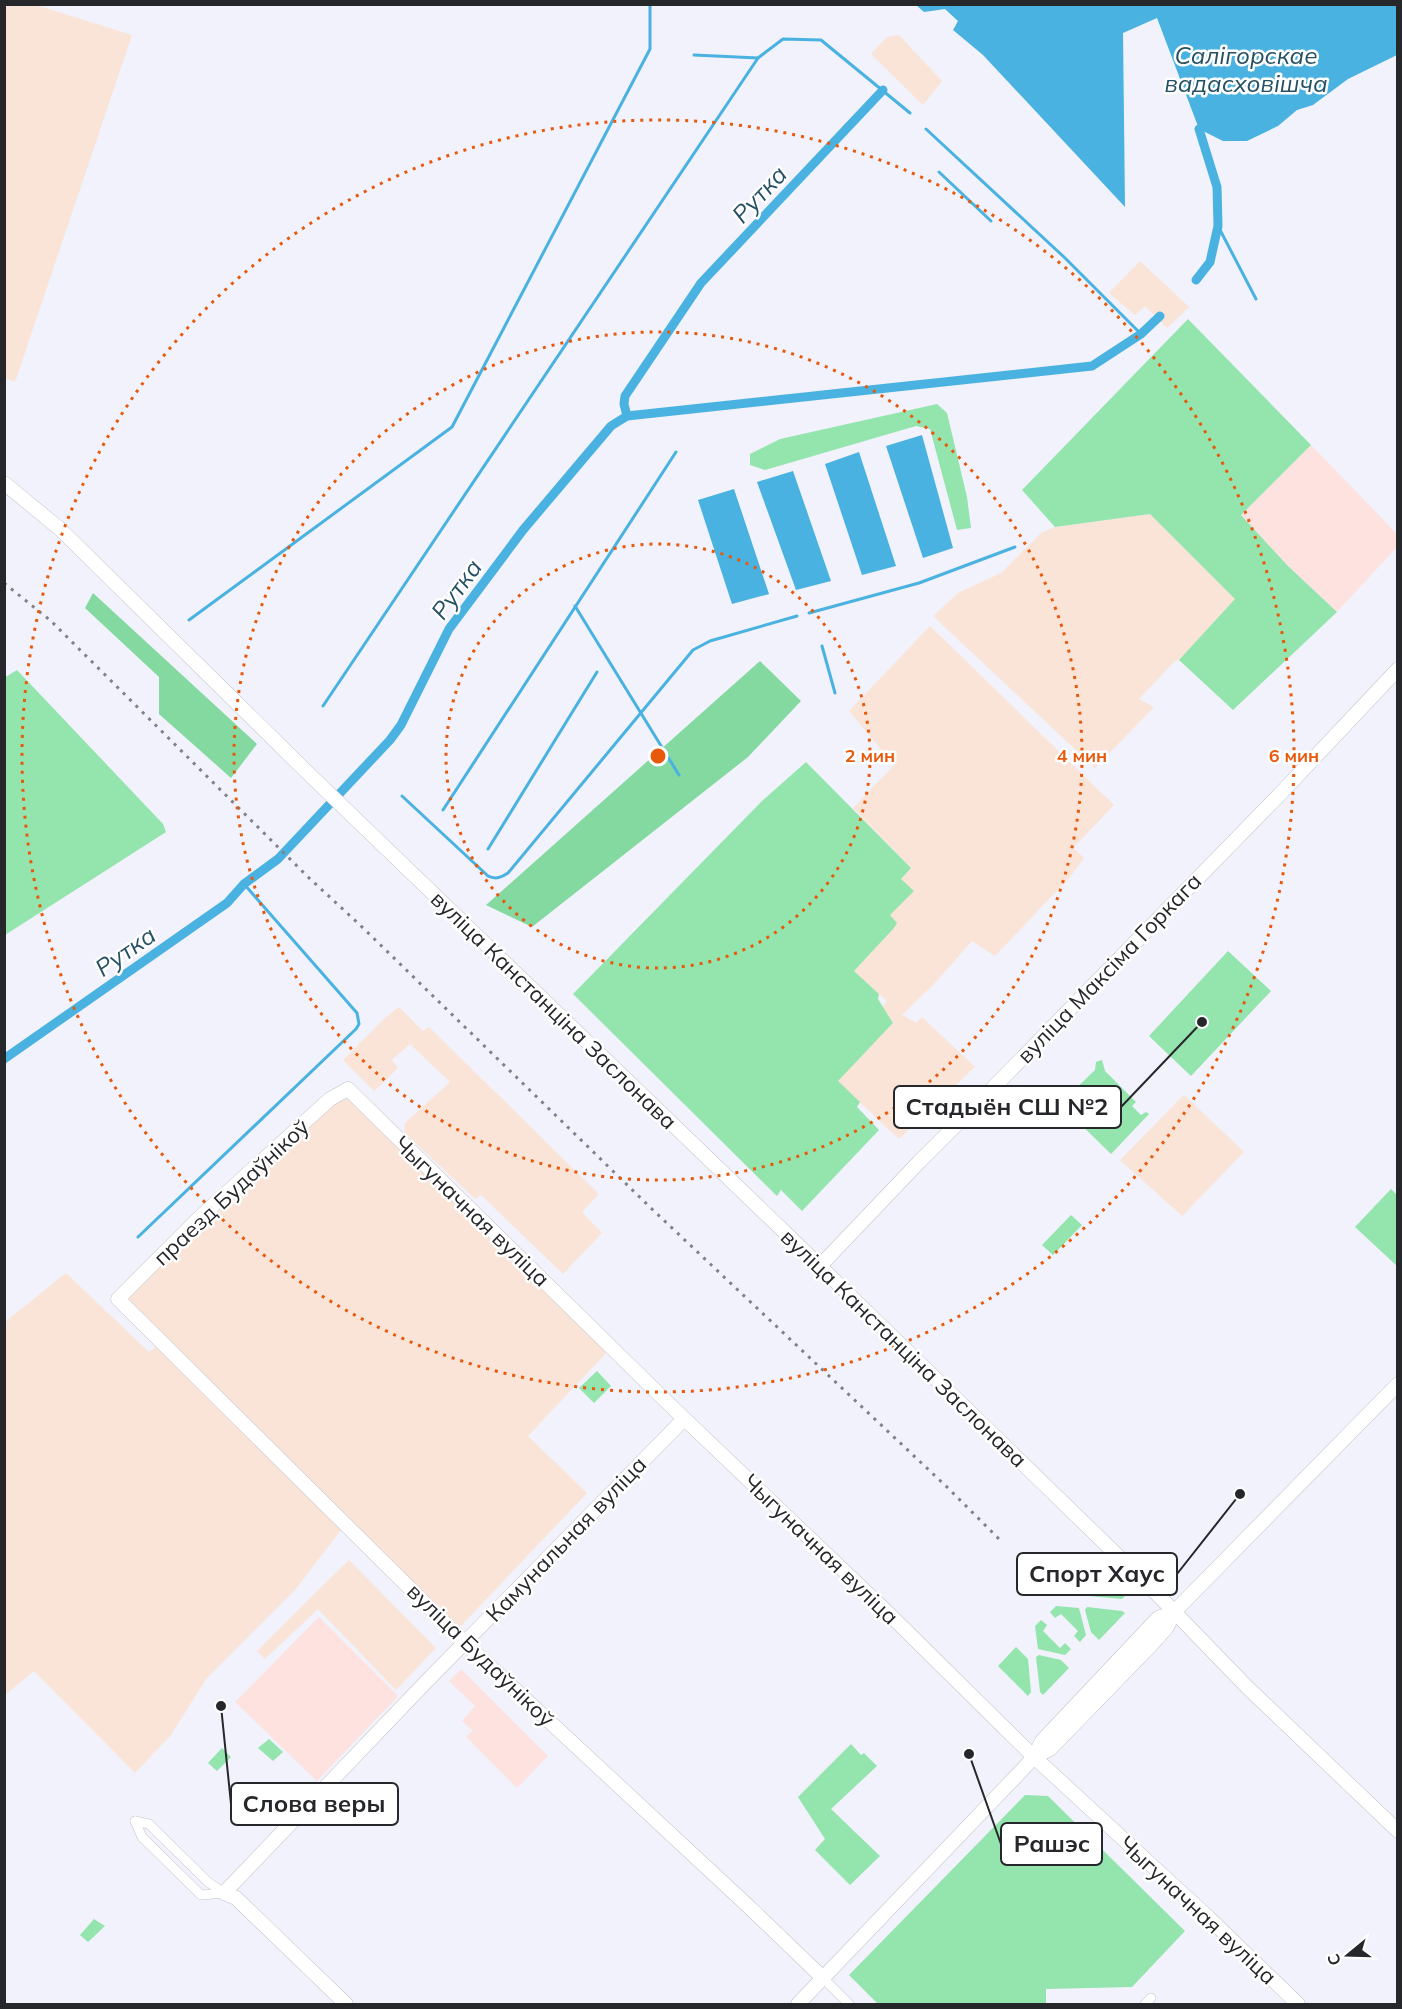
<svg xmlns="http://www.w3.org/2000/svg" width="1402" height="2009" font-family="Mulish,sans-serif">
  <rect width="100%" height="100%" fill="#f1f2fb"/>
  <g fill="#fde2df">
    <polygon points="1311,445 1397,534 1397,547 1337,612 1287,565 1241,515"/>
    <polygon points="319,1617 398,1696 317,1781 235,1702"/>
    <polygon points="461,1669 548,1756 517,1788 466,1737 473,1731 462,1721 475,1706 449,1681"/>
  </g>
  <g fill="#fae4d7">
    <polygon points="4,5 36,5 132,35 15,382 4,378"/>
    <polygon points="899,35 942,81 923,105 871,54 887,37"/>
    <polygon points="1140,261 1189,307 1167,328 1145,306 1135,315 1109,293"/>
    <polygon points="1150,514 1236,600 1179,660 1175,661 1139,699 1154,707 1095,768 933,616 958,593 1001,573 1041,533 1055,527"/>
    <polygon points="930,626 1114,805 1073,848 1084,858 1070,877 995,956 972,941 935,983 902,1015 916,1023 922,1017 975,1067 899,1139 837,1081 893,1023 882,1007 887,1001 854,971 894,928 889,915 901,878 911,868 853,808 894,765 849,711"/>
    <polygon points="399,1007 423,1031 429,1027 599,1194 582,1212 602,1233 563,1274 481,1195 475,1199 404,1132 405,1123 450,1082 410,1044 392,1060 398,1068 374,1091 343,1060 386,1017"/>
    <polygon points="344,1095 608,1351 528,1436 587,1493 459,1628 123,1300"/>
    <polygon points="1184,1095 1244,1152 1182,1216 1120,1160"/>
    <polygon points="66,1273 149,1352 157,1346 344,1526 295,1590 206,1679 171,1735 135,1773 34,1671 5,1695 5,1322"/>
    <polygon points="349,1560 436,1648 396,1690 318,1609 265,1659 257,1651"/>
  </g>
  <g fill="#94e4ae">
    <polygon points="1188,319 1311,445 1241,515 1287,565 1337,612 1233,710 1179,660 1235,599 1150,514 1055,527 1022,490"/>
    <polygon points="937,404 947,413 967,497 971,528 957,530 930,429 916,426 765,470 750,465 750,454 780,439"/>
    <polygon points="17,670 163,824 166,832 5,935 4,678"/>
    <polygon points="806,762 911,868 901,879 914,891 890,915 897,923 894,928 854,971 879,994 878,999 893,1023 838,1081 860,1102 857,1107 879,1130 802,1211 781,1190 777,1196 573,994 762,801"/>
    <polygon points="1228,951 1271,991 1191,1076 1149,1036"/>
    <polygon points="1102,1060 1105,1071 1136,1102 1132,1106 1141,1115 1146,1112 1149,1114 1111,1154 1060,1104 1095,1070 1096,1062"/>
    <polygon points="1391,1189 1397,1195 1397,1266 1355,1227"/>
    <polygon points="1071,1215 1082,1225 1053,1255 1042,1245"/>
    <polygon points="597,1371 611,1386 594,1403 579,1388"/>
    <polygon points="1095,1566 1125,1596 1122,1599 1089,1596 1077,1585"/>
    <polygon points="1056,1606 1079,1608 1086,1635 1080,1642 1074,1636 1078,1631 1061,1614 1055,1618 1050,1612"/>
    <polygon points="1087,1607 1122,1611 1125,1613 1099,1640 1091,1632 1085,1610"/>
    <polygon points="1041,1620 1047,1625 1043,1631 1060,1648 1065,1643 1071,1649 1065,1655 1038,1649 1035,1626"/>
    <polygon points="1016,1647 1028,1659 1031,1692 1028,1696 998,1666"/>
    <polygon points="1039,1655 1061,1660 1069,1668 1043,1695 1040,1692 1036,1657"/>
    <polygon points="269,1739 283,1752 273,1761 258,1748"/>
    <polygon points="851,1744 861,1755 864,1753 877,1766 831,1809 880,1856 850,1885 815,1850 825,1839 798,1797"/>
    <polygon points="222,1748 231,1757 217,1771 208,1763"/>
    <polygon points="1025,1795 1048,1796 1185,1931 1132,1987 1046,1989 1046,2004 878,2004 849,1975"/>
    <polygon points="94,1919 105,1926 88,1942 80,1935"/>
  </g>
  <g fill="#83d9a0">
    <polygon points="93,593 257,744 231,778 159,714 159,677 85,608"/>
    <polygon points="760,661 801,701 748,757 532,927 486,905"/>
  </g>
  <g fill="#49b2e1">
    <polygon points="916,5 1397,5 1397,55 1348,79 1313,105 1297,110 1278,126 1247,141 1223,141 1199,129 1157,18 1123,33 1125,207 983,55 953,30 958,21 945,9 924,12"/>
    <polygon points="922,435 953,548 923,558 886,446"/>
    <polygon points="859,452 896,566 862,575 825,464"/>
    <polygon points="793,471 831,581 796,590 757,482"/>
    <polygon points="734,489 769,594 732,604 698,500"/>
  </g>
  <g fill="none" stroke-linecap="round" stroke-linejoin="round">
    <g stroke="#49b2e1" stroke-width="3">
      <polyline points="694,55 758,58"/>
      <polyline points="926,129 1064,257 1141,334"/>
      <polyline points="939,172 991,221"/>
      <polyline points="1218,226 1256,299"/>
      <polyline points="575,606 679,775"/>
      <polyline points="809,613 919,583 1015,547"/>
      <polyline points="189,620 452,427 650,49 650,4"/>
      <polyline points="822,646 835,693"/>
      <polyline points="323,706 758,58 783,39 821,40 910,113"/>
      <path d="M 402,796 L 488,876 C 496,880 502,877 508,873 L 693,650 L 710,641 L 797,616"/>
      <polyline points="443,810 676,452"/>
      <polyline points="488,849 597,672"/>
      <polyline points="138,1237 356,1029 359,1024 357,1013 244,884"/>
    </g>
    <g stroke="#49b2e1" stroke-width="9">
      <polyline points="1196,280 1210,262 1218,226 1217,187 1199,129"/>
      <polyline points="627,416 1092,366 1141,334 1160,316"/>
      <polyline points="4,1059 227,903 244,884 278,859 390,740 401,725 449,629 523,530 611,426 627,416 624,404 625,396 701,283 883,90"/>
    </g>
    <g stroke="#c2c3cc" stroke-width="10">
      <g id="street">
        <polyline points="135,1821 142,1837 201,1895 224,1893"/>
        <polyline points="135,1821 149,1824 208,1882 224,1893"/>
        <polyline points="823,1978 849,2004"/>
        <polyline points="1145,2004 1151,1998"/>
      </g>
    </g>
    <g stroke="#c2c3cc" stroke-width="15">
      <g id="secondary">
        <polyline points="4,483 60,529 311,776 797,1244 1156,1593 1247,1687 1398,1831"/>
        <polyline points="819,1267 919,1162 992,1089 1283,791 1398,669"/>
        <polyline points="1034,1757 1050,1749 1152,1644 1167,1627 1174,1612"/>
        <polyline points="823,1978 747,1905 465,1643 118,1299 198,1219 330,1099 348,1089 671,1406 887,1612 1034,1757 1209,1918 1298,2004"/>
        <polyline points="346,2004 236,1898 224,1893 424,1684 684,1419"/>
        <polyline points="798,2004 1023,1769 1034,1757 1042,1741 1158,1618 1174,1612 1398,1384"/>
      </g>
    </g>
    <use href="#street" stroke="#fff" stroke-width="9"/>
    <use href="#secondary" stroke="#fff" stroke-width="14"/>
    <polyline stroke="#818287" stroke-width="3" stroke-dasharray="3 6" stroke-linecap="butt" points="4,583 51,621 307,876 360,925 654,1211 948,1488 1000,1540"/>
  </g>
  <g fill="none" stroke="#e8590c" stroke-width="3" stroke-dasharray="3 6">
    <circle cx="658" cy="756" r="212"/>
    <circle cx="658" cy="756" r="424"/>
    <circle cx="658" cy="756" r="636"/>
  </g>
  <g text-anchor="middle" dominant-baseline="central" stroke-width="5" stroke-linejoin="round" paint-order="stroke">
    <g font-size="22" fill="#26272a" stroke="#fff">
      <text transform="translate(1109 968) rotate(-46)">вуліца Максіма Горкага</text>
      <text transform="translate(554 1010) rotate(44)">вуліца Канстанціна Заслонава</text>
      <text transform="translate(231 1192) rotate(-43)">праезд Будаўнікоў</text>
      <text transform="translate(472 1211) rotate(44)">Чыгуначная вуліца</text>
      <text transform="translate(904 1348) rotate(44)">вуліца Канстанціна Заслонава</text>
      <text transform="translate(566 1539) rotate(-46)">Камунальная вуліца</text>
      <text transform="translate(821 1549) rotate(44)">Чыгуначная вуліца</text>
      <text transform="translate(481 1655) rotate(44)">вуліца Будаўнікоў</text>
      <text transform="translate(1198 1910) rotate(43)">Чыгуначная вуліца</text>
    </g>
    <g font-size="24" font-style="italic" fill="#265165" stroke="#fff">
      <text x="1246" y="55">Салігорскае<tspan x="1246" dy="28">вадасховішча</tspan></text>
      <text transform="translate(759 194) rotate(-47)">Рутка</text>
      <text transform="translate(456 589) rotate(-54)">Рутка</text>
      <text transform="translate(125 951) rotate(-35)">Рутка</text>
    </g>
  </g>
  <circle cx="658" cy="756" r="9" fill="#e8590c" stroke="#fff" stroke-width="3"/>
  <g font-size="18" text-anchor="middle" font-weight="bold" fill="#e8590c" stroke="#fff" stroke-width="5" stroke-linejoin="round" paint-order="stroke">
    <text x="870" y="762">2 мин</text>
    <text x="1082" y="762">4 мин</text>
    <text x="1294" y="762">6 мин</text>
  </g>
  <path fill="none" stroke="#26272a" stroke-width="2" d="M1202 1022L1121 1107M1240 1494L1177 1574M221 1706L231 1804M969 1754L1001 1844"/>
  <g fill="#26272a" stroke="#fff" stroke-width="2">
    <circle cx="1202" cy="1022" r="6"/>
    <circle cx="1240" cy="1494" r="6"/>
    <circle cx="221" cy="1706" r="6"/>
    <circle cx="969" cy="1754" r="6"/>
  </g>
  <g fill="#fff" stroke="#26272a" stroke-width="2">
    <rect x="894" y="1086" width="227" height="42" rx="6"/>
    <rect x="1017" y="1553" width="160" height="42" rx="6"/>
    <rect x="231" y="1783" width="167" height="42" rx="6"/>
    <rect x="1001" y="1823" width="101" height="42" rx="6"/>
  </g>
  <g font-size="24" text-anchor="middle" font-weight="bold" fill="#26272a">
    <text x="1007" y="1115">Стадыён СШ №2</text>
    <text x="1097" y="1582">Спорт Хаус</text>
    <text x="314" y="1812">Слова веры</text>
    <text x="1052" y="1852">Рашэс</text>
  </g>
  <rect width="1402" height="2009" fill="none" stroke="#26272a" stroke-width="12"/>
  <g transform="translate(1348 1955) rotate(251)" stroke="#ffffff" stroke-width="4.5" paint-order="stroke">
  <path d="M0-4.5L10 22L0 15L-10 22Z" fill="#26272a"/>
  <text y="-9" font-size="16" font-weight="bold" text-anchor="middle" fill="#26272a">С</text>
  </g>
</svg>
